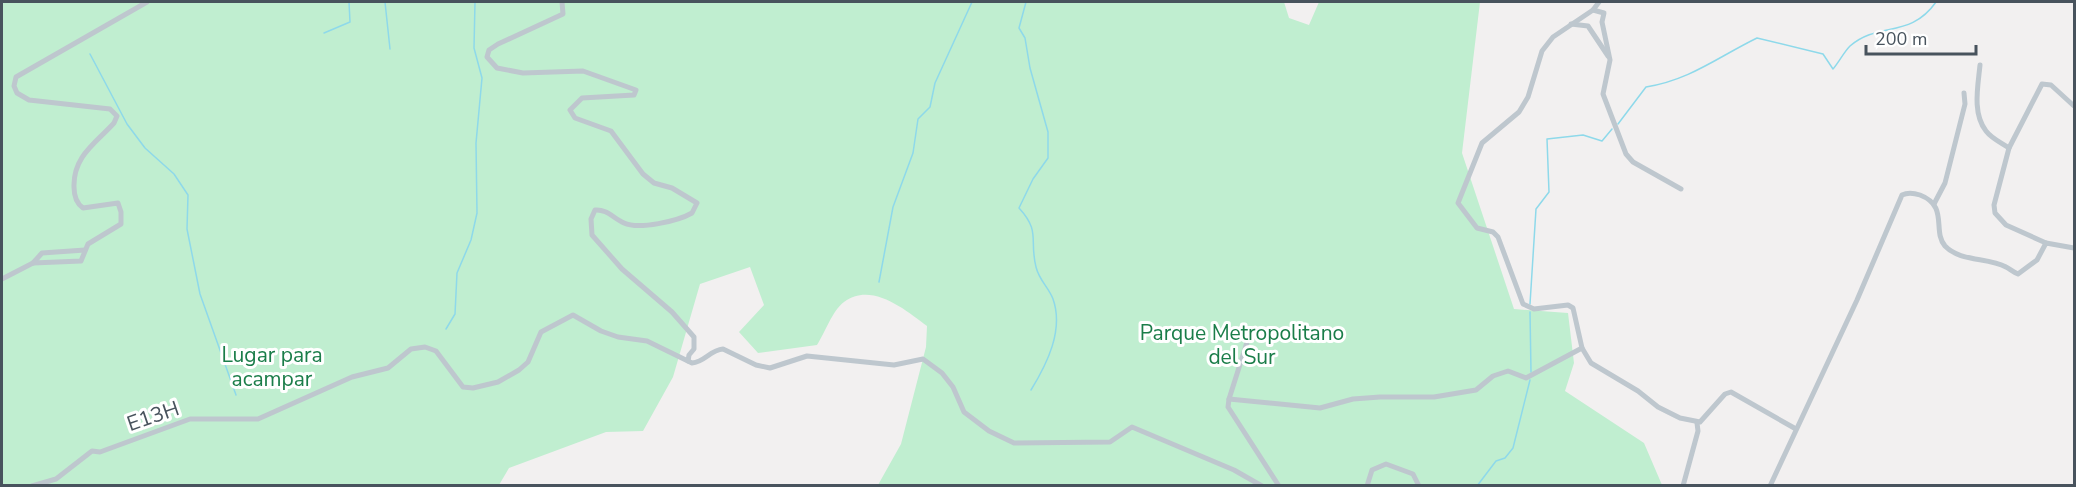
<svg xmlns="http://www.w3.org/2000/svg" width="2076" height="487" font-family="'Nunito Sans',sans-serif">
  <rect width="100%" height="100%" fill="#f2f0f0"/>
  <path fill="#c0eed0" d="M 2,2 L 1284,2 L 1289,18 L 1309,25 L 1319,2 L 1480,2 L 1462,153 L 1514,309 L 1568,313 L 1574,363 L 1565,391 L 1644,443 L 1662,485 L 878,485 L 901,444 L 926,347 L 927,326 C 906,310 871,281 844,302 C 832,311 825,333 817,345 L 758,353 L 739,332 L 764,305 L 750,267 L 700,284 L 673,377 L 643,431 L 606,432 L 509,468 L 499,485 L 2,485 Z"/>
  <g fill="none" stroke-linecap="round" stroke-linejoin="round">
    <g stroke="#8ed9ea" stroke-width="1.5">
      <polyline points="385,2 390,49"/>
      <path d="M 1026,2 L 1019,28 L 1025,38 L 1030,68 L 1048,132 L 1048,158 L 1033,179 L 1019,208 C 1041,232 1029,239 1036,267 C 1039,280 1049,288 1053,299 C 1064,330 1047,364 1031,390"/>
      <polyline points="324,33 350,22 349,2"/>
      <polyline points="90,54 127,124 145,148 174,174 188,195 187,229 200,294 236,395"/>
      <path d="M 1618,124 L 1646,87 C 1690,80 1718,57 1757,38 L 1823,54 L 1833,69 C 1839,62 1844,52 1850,46 C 1879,21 1910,39 1936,2"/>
      <polyline points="879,282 893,207 913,153 918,119 930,107 935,83 972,2"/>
      <polyline points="1530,304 1536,209 1549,192 1547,139 1583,135 1602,141 1612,129"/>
      <polyline points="1530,312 1531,372"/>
      <polyline points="446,329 455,314 457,273 471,240 477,213 476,143 482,78 474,48 475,2"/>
      <polyline points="1477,486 1496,461 1505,458 1513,448 1530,380"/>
    </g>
    <g stroke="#bec7ce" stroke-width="5">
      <path d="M 562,2 L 563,14 L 498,44 L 489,50 L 487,57 L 497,68 L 523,73 L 583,71 L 636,90 L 634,95 L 582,98 L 570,110 L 575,118 L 611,131 L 643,174 L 654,183 L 672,188 L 697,203 L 692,213 C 678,221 639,230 624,223 C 613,218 607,209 595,210 L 591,219 L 592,235 L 622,269 L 672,312 L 694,337 L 694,349 L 689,355 L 688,361"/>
      <polyline points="1593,10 1604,13 1602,22 1610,60 1603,94 1626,154 1633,162 1681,189"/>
      <polyline points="1571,24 1588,26 1608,56"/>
      <path d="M 1980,65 C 1978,86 1972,113 1986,131 C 1992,139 2002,143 2009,148"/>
      <polyline points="1934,204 1945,183 1965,104 1964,93"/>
      <polyline points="2046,243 2006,225 1995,213 1994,205 2009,148 2042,84 2051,85 2074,106"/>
      <polyline points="33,263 42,253 85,250"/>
      <path d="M 2,279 L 33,263 L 81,261 L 88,244 L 121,224 L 121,212 L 118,203 L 83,208 C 76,203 74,195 74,187 C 73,156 96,143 114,123 L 117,116 L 110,109 L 29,100 L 17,93 L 14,86 L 16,77 L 147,2"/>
      <polyline points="1582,348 1573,308 1568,305 1534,309 1523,304 1498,237 1493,232 1477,228 1458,203 1482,143 1519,112 1528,97 1542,51 1553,37 1593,10 1599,2"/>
      <polyline points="1229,399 1250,333"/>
      <path d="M 32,486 L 56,479 L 92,451 L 100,452 L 190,419 L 258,419 L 352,377 L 388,368 L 411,349 L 425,347 L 436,351 L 463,387 L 473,388 L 498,382 L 519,370 L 528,362 L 541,332 L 573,315 L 601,331 L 618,337 L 647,341 L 692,363 C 705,362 710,350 723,349 L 756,365 L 770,368 L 807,356 L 894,365 L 923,359 L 942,373 L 953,387 L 964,412 L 989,431 L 1014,443 L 1110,442 L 1132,427 L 1234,470 L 1262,486"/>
      <polyline points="1279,486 1228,407 1229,399 1320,408 1353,399 1380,397 1434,397 1476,390 1493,376 1508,371 1526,378 1582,348 1591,363 1638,391 1658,407 1680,418 1700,422 1725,394 1731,392 1796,429"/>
      <polyline points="1367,486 1372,470 1386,464 1413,474 1419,486"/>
      <polyline points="1683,486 1698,431 1697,423"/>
      <path d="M 1770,486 L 1857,300 L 1902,195 C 1908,192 1914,193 1920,195 C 1949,206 1932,231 1945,246 C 1960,262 1988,257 2006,267 C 2010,269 2013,272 2018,274 L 2037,260 L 2046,243 L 2074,248"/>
    </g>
  </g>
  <g text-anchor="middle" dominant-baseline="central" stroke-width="6" stroke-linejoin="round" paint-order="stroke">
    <g font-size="21" fill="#1a7d49" stroke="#fff">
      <text x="1242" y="333">Parque Metropolitano<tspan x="1242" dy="24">del Sur</tspan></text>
      <text x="272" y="355">Lugar para<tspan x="272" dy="24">acampar</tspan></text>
    </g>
    <g font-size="21" fill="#48535d" stroke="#fff">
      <text transform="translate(153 416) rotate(-19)">E13H</text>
    </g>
  </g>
  <rect width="2076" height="487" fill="none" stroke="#48535d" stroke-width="6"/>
  <path d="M1866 45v9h110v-9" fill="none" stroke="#48535d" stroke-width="3"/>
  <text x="1875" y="45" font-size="18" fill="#48535d" stroke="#ffffff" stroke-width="4.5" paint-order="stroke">200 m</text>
</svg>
